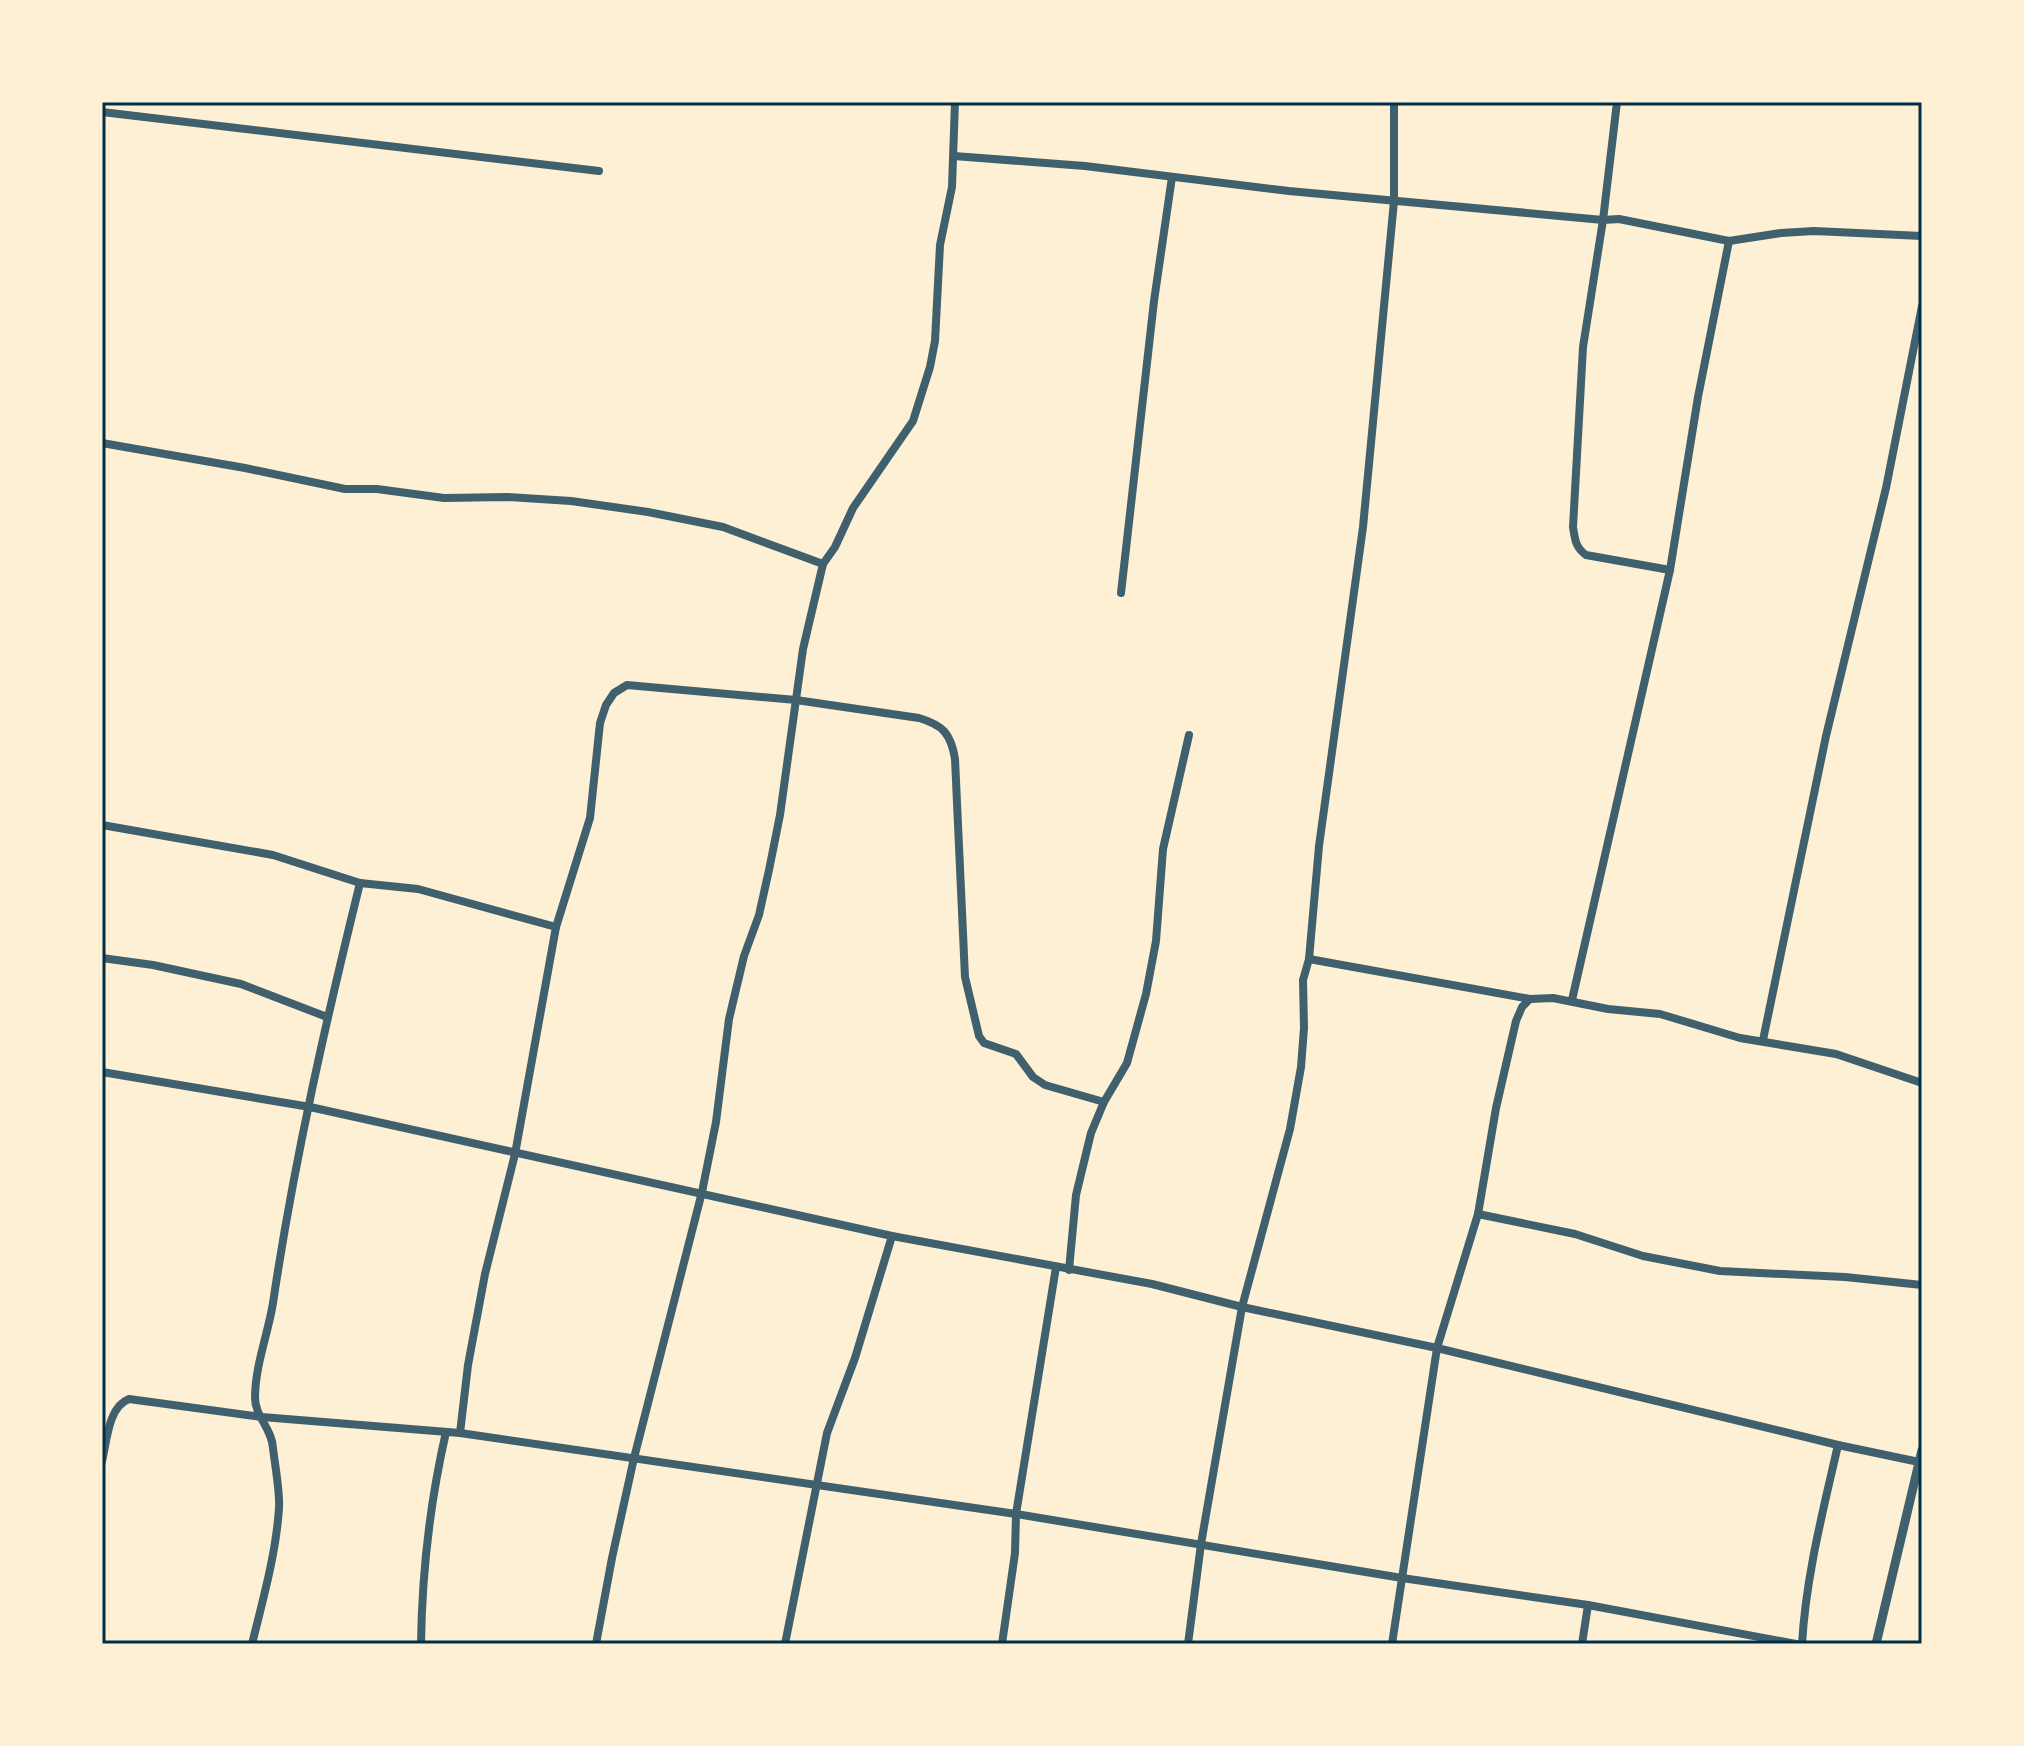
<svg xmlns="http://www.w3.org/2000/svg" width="2024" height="1746" font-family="Jost,sans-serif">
  <rect width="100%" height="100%" fill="#fdf0d5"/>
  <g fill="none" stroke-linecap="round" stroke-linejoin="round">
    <g stroke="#3f606c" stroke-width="8">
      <path d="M 1617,102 L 1603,220 L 1583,347 L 1573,527 C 1575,539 1575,547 1586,555 L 1670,570"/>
      <polyline points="102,112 599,171"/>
      <polyline points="954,156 1085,166 1289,191 1603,220 1619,219 1729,241 1781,233 1814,231 1922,236"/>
      <polyline points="102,443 245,468 345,489 377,489 444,498 508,497 571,501 648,512 723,527 823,564"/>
      <polyline points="1121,593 1154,301 1172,177"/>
      <polyline points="102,825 273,855 360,883 418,889 556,927"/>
      <polyline points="102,958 153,965 241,984 327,1017"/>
      <polyline points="1309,959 1530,999"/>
      <polyline points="1572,1000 1670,570 1698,397 1729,241"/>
      <polyline points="1763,1040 1826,736 1886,488 1922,306"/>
      <polyline points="102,1072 310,1107 892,1236 1152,1284 1242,1307 1437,1348 1838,1445 1919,1462"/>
      <polyline points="1478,1214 1575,1234 1643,1256 1720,1271 1845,1277 1922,1285"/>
      <polyline points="1069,1270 1076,1195 1091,1133 1104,1102 1127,1063 1146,994 1156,941 1163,849 1189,735"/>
      <path d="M 460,1433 L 468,1365 L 485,1274 L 515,1154 L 556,927 L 590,818 L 600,723 L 606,705 L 614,693 L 627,685 L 796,700 L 919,718 C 943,725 951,734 955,759 L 965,977 L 979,1036 L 984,1043 L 1016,1054 L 1033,1077 L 1045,1085 L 1104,1102"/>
      <path d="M 102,1461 C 107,1441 108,1407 129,1399 L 262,1417 L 460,1433 L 1016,1514 L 1402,1578 L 1588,1605 L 1796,1644"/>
      <path d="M 252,1644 C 263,1599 276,1554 279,1508 C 280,1491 275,1466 273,1448 C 272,1429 255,1416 255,1398 C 255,1366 268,1334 273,1303 C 294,1161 326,1021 360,883"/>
      <path d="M 421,1644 C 422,1572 430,1502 446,1432"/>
      <polyline points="596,1644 612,1558 634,1458 702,1192 716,1122 729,1019 744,956 759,915 769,870 780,815 803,649 823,564 835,547 853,508 913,421 930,367 935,341 940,245 952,187 955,102"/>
      <polyline points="785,1644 827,1433 855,1358 892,1236"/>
      <polyline points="1002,1644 1015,1553 1016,1514 1056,1267"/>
      <polyline points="1188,1644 1201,1544 1242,1307 1290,1129 1301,1067 1304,1028 1303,980 1309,959 1319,846 1363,527 1394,201 1394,102"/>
      <polyline points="1392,1644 1437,1348 1478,1214 1496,1108 1516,1021 1522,1007 1530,999 1553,998 1608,1009 1660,1014 1740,1038 1836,1054 1922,1083"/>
      <polyline points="1582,1644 1588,1605"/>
      <path d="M 1802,1644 C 1806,1576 1823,1511 1838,1445"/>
    </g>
    <polyline stroke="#3f606c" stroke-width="9" points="1876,1644 1922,1450"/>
  </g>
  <rect width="2024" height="1746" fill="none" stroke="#fdf0d5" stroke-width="208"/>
  <rect x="104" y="104" width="1816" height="1538" fill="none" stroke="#003049" stroke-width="3"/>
</svg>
